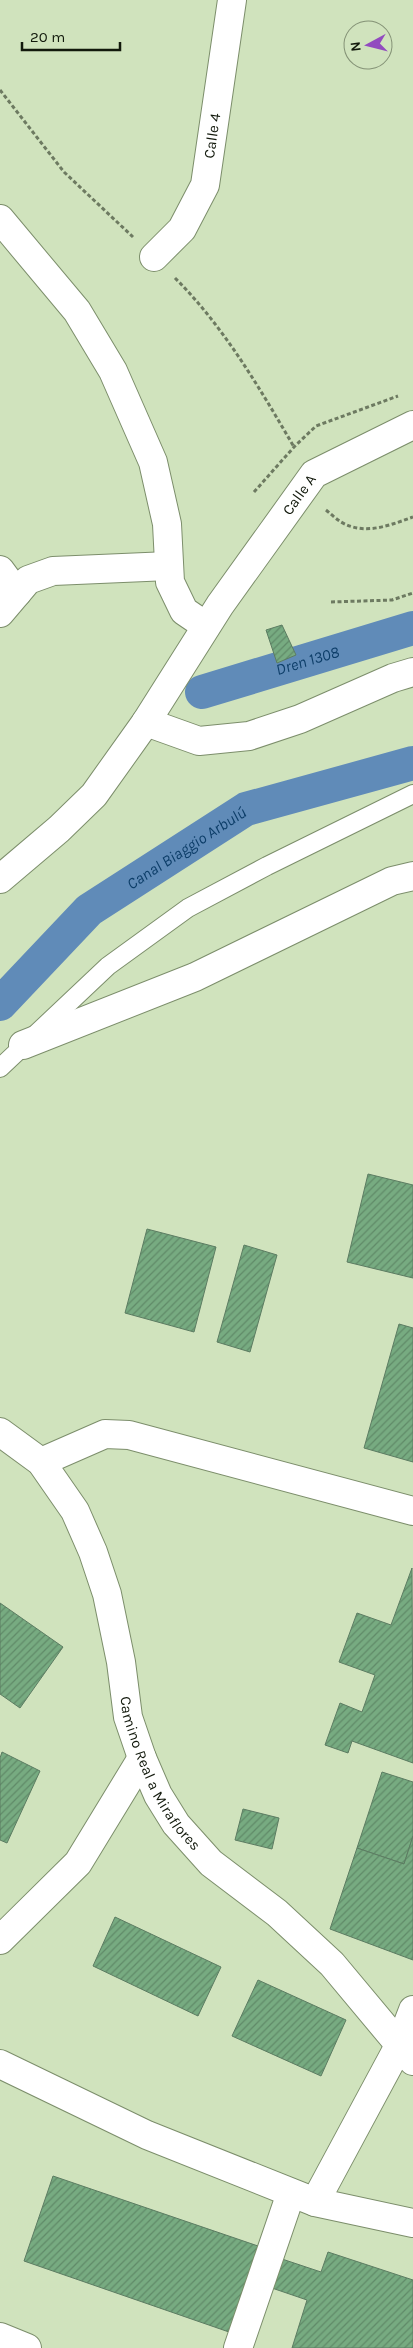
<svg xmlns="http://www.w3.org/2000/svg" width="413" height="2348" font-family="Karla,sans-serif">
  <defs>
    <pattern id="building-hatch" width="6" height="6" patternUnits="userSpaceOnUse" patternTransform="scale(1.25)"><rect width="6" height="6" fill="#77ab81"/><path d="M-1 1l2-2M0 6l6-6M5 7l2-2" fill="none" stroke="#608a68"/></pattern>
  </defs>
  <rect width="100%" height="100%" fill="#d0e3bd"/>
  <g fill="none" stroke-linecap="round" stroke-linejoin="round">
    <g stroke="#608bb8" stroke-width="34">
      <path id="s1" d="M 202,692 L 413,628"/>
      <path id="s2" d="M 0,1004 L 89,910 L 246,809 L 413,763"/>
    </g>
  </g>
  <g fill="url(#building-hatch)" stroke="#5c7c62">
    <polygon points="282,625 296,655 277,663 266,630"/>
    <polygon points="368,1174 413,1185 413,1278 347,1262"/>
    <polygon points="147,1229 216,1247 194,1332 125,1313"/>
    <polygon points="244,1245 277,1255 250,1352 217,1342"/>
    <polygon points="399,1324 413,1328 413,1462 364,1448"/>
    <polygon points="412,1568 413,1763 352,1741 348,1753 325,1745 340,1703 362,1712 375,1675 339,1662 357,1613 391,1625"/>
    <polygon points="0,1603 63,1647 20,1708 0,1694"/>
    <polygon points="2,1752 40,1771 7,1843 0,1840 0,1758"/>
    <polygon points="382,1772 413,1782 413,1836 404,1864 357,1848"/>
    <polygon points="243,1809 279,1818 272,1849 235,1840"/>
    <polygon points="413,1836 413,1960 330,1929 357,1848 404,1864"/>
    <polygon points="115,1917 221,1967 198,2016 93,1966"/>
    <polygon points="258,1980 346,2020 321,2076 232,2036"/>
    <polygon points="53,2176 258,2246 229,2332 24,2261"/>
    <polygon points="328,2252 413,2280 413,2348 292,2348 307,2300 266,2286 276,2257 321,2272"/>
  </g>
  <g fill="none" stroke-linecap="round" stroke-linejoin="round">
    <g stroke="#7c8e6b" stroke-width="20">
      <polyline id="lane" points="0,1068 108,966 188,908 267,866 413,794"/>
    </g>
    <g stroke="#7c8e6b" stroke-width="30">
      <g id="street">
        <path id="s3" d="M 154,257 L 182,229 L 205,185 L 232,0"/>
        <polyline points="0,570 17,593"/>
        <polyline points="0,613 28,580 53,571 169,566"/>
        <polyline points="146,722 199,741 249,736 300,719 393,678 413,672"/>
        <polyline points="23,1045 195,977 392,881 413,876"/>
        <polyline points="0,1940 78,1863 142,1758"/>
        <polyline points="0,2064 147,2135 315,2202 413,2223"/>
        <polyline points="315,2202 400,2044 413,2010"/>
        <polyline points="0,2337 27,2348"/>
        <polyline points="238,2348 291,2193"/>
      </g>
    </g>
    <g stroke="#7c8e6b" stroke-width="30">
      <g id="secondary">
        <polyline points="0,219 77,311 113,371 153,462 167,524 170,582 184,611 206,626"/>
        <path id="s4" d="M 0,879 L 59,829 L 94,795 L 146,722 L 220,605 L 314,474 L 413,425"/>
        <path id="s5" d="M 0,1432 L 41,1462 L 75,1511 L 93,1552 L 107,1594 L 121,1662 L 128,1717 L 142,1758 L 158,1795 L 176,1824 L 211,1863 L 277,1913 L 332,1964 L 413,2061"/>
        <polyline points="41,1462 105,1434 129,1435 413,1511"/>
      </g>
    </g>
    <g stroke="#6d7a61" stroke-width="3" stroke-dasharray="4 2.5" stroke-linecap="butt">
      <polyline points="0,90 64,172 133,237"/>
      <path d="M 175,278 C 224,327 259,387 294,447"/>
      <polyline points="254,492 294,447 316,426 398,396"/>
      <path d="M 326,510 C 331,514 336,519 341,522 C 365,536 390,525 413,517"/>
      <polyline points="331,602 392,600 413,593"/>
    </g>
    <use href="#lane" stroke="#fff" stroke-width="18"/>
    <use href="#street" stroke="#fff" stroke-width="28"/>
    <use href="#secondary" stroke="#fff" stroke-width="28"/>
  </g>
  <g text-anchor="middle" dominant-baseline="central" stroke-width="4.5" stroke-linejoin="round" paint-order="stroke">
    <g font-size="15" fill="#12190c" stroke="#d0e3bd">
      <text stroke="none"><textPath href="#s3" startOffset="139">Calle 4</textPath></text>
      <text stroke="none"><textPath href="#s4" startOffset="490">Calle A</textPath></text>
      <text stroke="none"><textPath href="#s5" startOffset="389">Camino Real a Miraflores</textPath></text>
    </g>
    <g font-size="16" font-style="italic" fill="#0d3e69" stroke="#d0e3bd">
      <text stroke="none"><textPath href="#s1" startOffset="110">Dren 1308</textPath></text>
      <text stroke="none"><textPath href="#s2" startOffset="245">Canal Biaggio Arbulú</textPath></text>
    </g>
  </g>
  <g transform="translate(368 45) rotate(263)"><circle r="24" fill="#d0e3bd" stroke="#849276"/>
  <path d="M0-4L9 19L0 12L-9 19Z" fill="#924bbf"/>
  <text y="-8" font-size="14" font-weight="bold" text-anchor="middle" fill="#12190c">N</text>
  </g>
  <path d="M22 42v8h98v-8" fill="none" stroke="#12190c" stroke-width="2.5"/>
  <text x="30" y="42" font-size="15" fill="#12190c" stroke="#d0e3bd" stroke-width="4" paint-order="stroke">20 m</text>
</svg>
